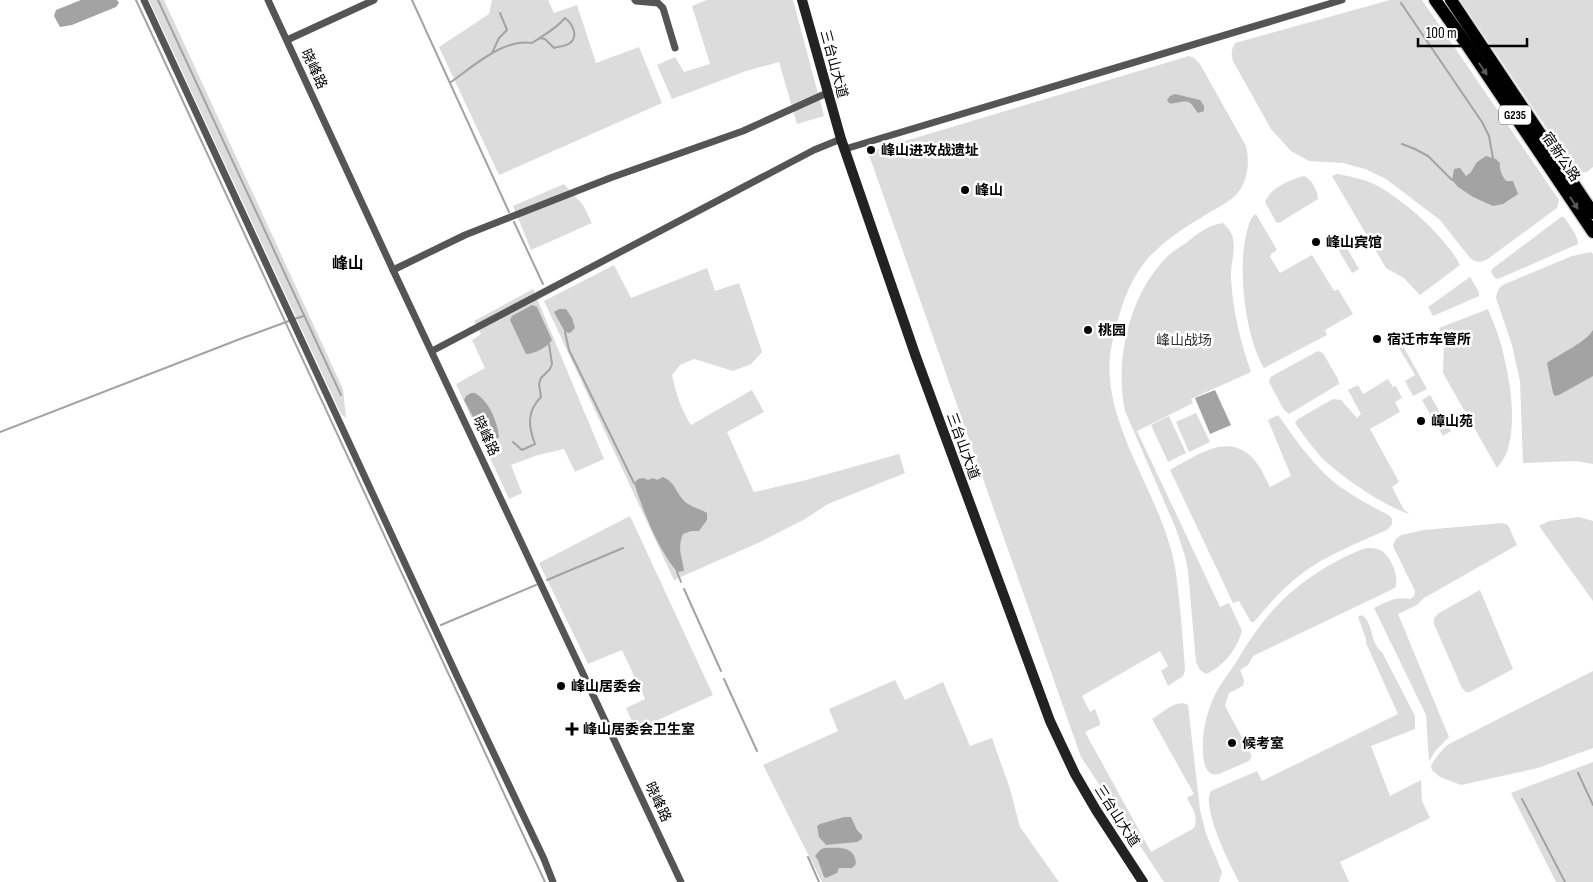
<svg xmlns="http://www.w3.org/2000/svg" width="1593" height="882" font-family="'Sofia Sans Condensed','Noto Sans SC',sans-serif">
  <rect width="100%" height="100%" fill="#fff"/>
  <g fill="#dcdcdc">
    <polygon points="149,0 164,0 343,389 346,418 341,414"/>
    <polygon points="492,0 548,0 554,13 577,5 596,63 639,47 662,103 499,175 439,47 489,14"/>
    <polygon points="707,0 793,0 824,116 797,124 779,62 746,71 672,99 657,65 675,57 684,72 710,64 692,6"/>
    <path d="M 1390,0 L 1422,0 L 1559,200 L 1557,208 L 1489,258 C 1481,263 1477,263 1470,258 L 1440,220 L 1386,179 L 1365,169 L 1343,163 L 1309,161 L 1291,151 L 1271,129 L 1233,61 C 1231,54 1231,50 1235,43 Z"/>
    <polygon points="1460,0 1593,0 1593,167 1587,172 1577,173"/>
    <path d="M 1189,56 L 1194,58 L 1200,64 L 1246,146 C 1250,162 1248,182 1236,195 C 1228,203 1216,208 1207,214 C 1188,225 1168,238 1152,254 C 1130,276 1120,309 1113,339 C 1095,409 1150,478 1169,543 C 1177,567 1178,592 1181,617 C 1182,635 1184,652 1185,670 L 1183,676 L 1168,686 L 1161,671 L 1168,666 L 1160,651 L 1082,696 L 1090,712 L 1095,709 L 1100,722 L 1100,725 L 1085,732 L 1151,852 L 1194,828 C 1199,817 1192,808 1187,798 L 1194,794 L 1152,719 C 1162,713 1177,698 1188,705 L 1200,810 L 1206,834 L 1222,872 L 1219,882 L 1164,882 L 1081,757 L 868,152 Z"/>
    <path d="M 1337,174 C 1349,176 1363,179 1374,184 C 1403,199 1445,236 1460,265 L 1420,295 L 1404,278 L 1386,268 L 1332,176 Z"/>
    <path d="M 1304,176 C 1312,179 1318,192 1318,199 L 1279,223 L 1276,222 L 1265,202 C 1271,187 1290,180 1304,176 Z"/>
    <polygon points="564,184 583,205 592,223 531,250 513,206"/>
    <path d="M 1256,214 L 1277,250 L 1271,254 L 1270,257 L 1280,273 L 1312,255 L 1334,291 L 1338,289 L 1353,314 L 1325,330 L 1327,335 L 1264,368 C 1245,336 1237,267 1247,231 C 1249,224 1250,218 1256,214 Z"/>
    <path d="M 1561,217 L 1564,217 C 1569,225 1578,235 1578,244 L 1498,279 L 1495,278 L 1491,272 L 1492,269 Z"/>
    <path d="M 1223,223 C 1228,228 1232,232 1233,239 C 1236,251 1230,265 1231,278 C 1233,312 1240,340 1251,372 L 1191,399 L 1193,403 L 1137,431 L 1220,607 L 1229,603 L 1242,631 C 1237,649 1223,667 1206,674 L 1200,670 L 1196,662 L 1188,571 L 1185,556 L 1176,529 L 1125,411 C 1114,359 1130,291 1170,254 C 1175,250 1181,246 1186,243 C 1197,234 1208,225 1223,223 Z"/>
    <polygon points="1338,233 1359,269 1352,273 1331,237"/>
    <path d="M 1591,252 L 1593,254 L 1593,464 L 1576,461 L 1523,463 L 1520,381 L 1512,345 L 1496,298 C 1497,291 1499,287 1505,284 L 1572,256 Z"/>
    <path d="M 614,265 L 631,298 L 707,268 L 715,291 L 739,283 L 762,352 L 751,364 L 733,371 L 694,359 L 680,365 L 672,375 C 676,393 681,410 691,425 L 752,390 L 764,412 L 727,432 L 754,492 L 806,480 L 899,454 L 905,473 L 828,504 L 805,519 L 758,543 L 674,580 L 544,301 Z"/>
    <polygon points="1470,277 1479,292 1479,296 1433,316 1428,307"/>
    <polygon points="533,289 604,459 575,472 564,449 538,455 511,465 522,493 509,499 456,384 485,368 472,340 481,334 474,321"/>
    <path d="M 1488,309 C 1492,320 1497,330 1500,341 C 1509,373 1518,420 1507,452 C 1505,457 1501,463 1497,468 L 1443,373 L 1444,339 L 1439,328 Z"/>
    <polygon points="1403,346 1427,389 1413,396 1405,381 1415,375 1399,348"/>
    <polygon points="1318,351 1323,353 1338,379 1339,384 1289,414 1284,410 1269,382 1270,378 1272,376"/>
    <path d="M 1388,379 L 1393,387 L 1396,386 L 1402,398 L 1395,402 L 1400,412 L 1370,429 L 1399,482 L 1392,487 L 1404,510 L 1410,514 C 1385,507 1339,475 1321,457 C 1311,446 1303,434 1295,423 L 1298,419 L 1333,399 L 1341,400 L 1357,418 L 1361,414 L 1348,390 L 1358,385 L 1363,394 Z"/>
    <polygon points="1430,395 1451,431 1443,436 1422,400"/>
    <polygon points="1196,413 1210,442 1189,452 1176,422"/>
    <path d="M 1278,415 C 1293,436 1308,458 1327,476 C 1345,493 1368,504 1390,516 L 1392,519 L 1392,524 L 1387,530 C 1357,543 1326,555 1300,575 C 1283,588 1268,605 1254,622 L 1251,622 L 1239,601 L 1233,603 L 1170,470 C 1200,454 1233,428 1259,466 C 1263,472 1266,480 1270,487 L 1291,476 L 1268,420 Z"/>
    <polygon points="1169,416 1186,453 1168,462 1151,425"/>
    <polygon points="630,516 713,695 636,730 626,708 645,699 622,650 588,664 539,563"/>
    <polygon points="1579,517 1593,521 1593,601 1539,526 1549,521"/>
    <path d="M 1502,523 L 1508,525 L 1517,545 L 1424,598 L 1417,605 L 1398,614 L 1449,737 L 1436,750 L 1429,761 L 1426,715 L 1374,608 C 1386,602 1396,596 1410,599 L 1414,596 L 1415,591 L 1393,546 L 1395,540 L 1401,535 L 1424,530 Z"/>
    <path d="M 1366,548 C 1372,548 1377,548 1382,551 C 1391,557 1400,578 1395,588 L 1253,656 L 1248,665 L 1240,670 L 1244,680 L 1243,686 L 1229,693 L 1225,706 L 1252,756 L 1249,761 L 1219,774 C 1211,776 1206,771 1204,762 C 1200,738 1206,710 1218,689 C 1223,680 1230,672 1235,664 C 1247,644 1259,625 1275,608 C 1299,582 1333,560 1366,548 Z"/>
    <polygon points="1480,590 1513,669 1470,692 1466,692 1462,688 1434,624 1434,618 1439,613"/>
    <path d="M 1362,615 C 1374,624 1370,644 1382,652 L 1415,716 L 1415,729 L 1371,746 L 1390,796 L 1421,780 L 1422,801 L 1430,818 L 1340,862 L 1349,882 L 1239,882 C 1230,865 1201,808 1211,791 L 1257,771 L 1262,781 L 1398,714 L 1366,643 L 1366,639 L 1358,617 Z"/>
    <path d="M 1593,671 L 1593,748 L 1538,768 L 1461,785 L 1440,777 L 1432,770 L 1431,766 C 1436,757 1441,750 1449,744 Z"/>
    <polygon points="895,680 905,700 943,682 970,746 992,738 1010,789 1020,827 1059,882 822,882 763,765 838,731 829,709"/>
    <polygon points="1593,762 1593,882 1556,882 1511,793"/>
  </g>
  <g fill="#a3a3a3">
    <polygon points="81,0 117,0 119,3 116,7 72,25 60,27 54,16 56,10"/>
    <path d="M 1175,94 L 1200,100 L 1204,106 L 1204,111 L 1198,113 C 1195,110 1194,106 1190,103 C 1184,99 1175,105 1169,103 L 1167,100 L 1170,96 Z"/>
    <path d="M 1486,156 L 1496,159 L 1500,163 C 1499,170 1502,175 1506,181 L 1513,181 L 1518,194 L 1503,204 L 1493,206 L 1473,197 L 1458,187 L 1452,180 L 1454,169 L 1460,168 L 1466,176 L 1471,172 L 1477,162 Z"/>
    <path d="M 532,305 L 537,307 L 552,340 C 547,347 535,354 526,354 L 510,320 L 512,316 Z"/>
    <polygon points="559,309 566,309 572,318 575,328 570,333 565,332 554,312"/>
    <path d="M 1593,330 L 1593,376 L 1559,395 L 1555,396 L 1553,393 L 1547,363 C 1561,353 1585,343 1593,330 Z"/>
    <polygon points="1215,390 1231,425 1210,434 1195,398"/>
    <path d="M 471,393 L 475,393 C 489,401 497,421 499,437 L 489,447 L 464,400 L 466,396 Z"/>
    <path d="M 663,477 C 677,483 676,496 688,504 C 694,508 701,509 707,513 L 707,520 L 699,531 L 691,531 L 683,534 C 677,548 682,556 684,571 L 677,572 C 657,547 644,513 634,483 L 638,479 L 643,478 L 648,480 L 653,478 L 657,480 Z"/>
    <polygon points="844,817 851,817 857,830 862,835 862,839 857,842 826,845 819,837 817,826 820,824"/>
    <path d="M 824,848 C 838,848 855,845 856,864 L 852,868 L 839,868 L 837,873 L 826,878 L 824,877 L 818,860 L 815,856 L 820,850 Z"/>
  </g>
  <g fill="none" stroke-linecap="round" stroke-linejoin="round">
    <g stroke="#a3a3a3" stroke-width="2">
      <polyline points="136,0 545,882"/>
      <polyline points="158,0 341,395"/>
      <polyline points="412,0 509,212"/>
      <polyline points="1401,3 1482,122 1489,136 1493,158"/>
      <polyline points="492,53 499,38 507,30 500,13"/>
      <path d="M 451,82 C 472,67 504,38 532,43 C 544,35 556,29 565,18 C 574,25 580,40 566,45 C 563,47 558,46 554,48 L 545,39 L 540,38"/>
      <polyline points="1402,144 1415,149 1428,156 1452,180"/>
      <polyline points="514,222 543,284"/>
      <polyline points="294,319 304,316"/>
      <polyline points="565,332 569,350 634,483"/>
      <polyline points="0,432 240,339 289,321"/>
      <path d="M 513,442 L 522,450 L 535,444 C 528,426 527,411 541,397 L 539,384 L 541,378 L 550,369 L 552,364 L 549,344"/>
      <polyline points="677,572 681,582"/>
      <polyline points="547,580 623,548"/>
      <polyline points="684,589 721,671"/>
      <polyline points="441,625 536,585"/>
      <polyline points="724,679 757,751"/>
      <polyline points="1578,773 1593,805"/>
      <polyline points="1522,799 1565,882"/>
      <polyline points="808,857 819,882"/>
    </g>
    <g stroke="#dbdbdb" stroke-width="15">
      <g id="highway">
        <polyline points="1435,0 1465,42 1593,232"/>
        <polyline points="1451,0 1593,213"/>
      </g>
    </g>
    <g stroke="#555" stroke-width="7">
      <polyline points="144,0 457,676 544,859 553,882"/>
      <polyline points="268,0 393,270 681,882"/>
      <polyline points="635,0 636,1 658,3 663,8 675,48"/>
      <polyline points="287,40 374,0"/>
      <polyline points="845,149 1342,0"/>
      <polyline points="393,270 465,235 610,178 743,131 827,93"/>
      <polyline points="432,351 814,150 841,139"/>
    </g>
    <polyline stroke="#222" stroke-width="10" points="802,0 841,139 916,357 1050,721 1075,774 1096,810 1143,882"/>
    <use href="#highway" stroke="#000" stroke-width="12"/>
  </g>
  <defs><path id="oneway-solid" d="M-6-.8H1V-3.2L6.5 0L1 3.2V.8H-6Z" transform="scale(1.25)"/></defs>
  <g fill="#595959">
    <use href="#oneway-solid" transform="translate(1483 69) rotate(56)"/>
    <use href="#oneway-solid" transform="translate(1574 203) rotate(57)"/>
  </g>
  <g fill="#000" stroke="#fff" stroke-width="2">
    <circle cx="871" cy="150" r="5"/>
    <circle cx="965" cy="190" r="5"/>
    <circle cx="1316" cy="242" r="5"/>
    <circle cx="1088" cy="330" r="5"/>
    <circle cx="1377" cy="339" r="5"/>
    <circle cx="1421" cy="421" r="5"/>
    <circle cx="561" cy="686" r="5"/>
    <path d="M569.5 721.5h5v5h5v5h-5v5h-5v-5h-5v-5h5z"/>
    <circle cx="1232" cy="743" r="5"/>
  </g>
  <g text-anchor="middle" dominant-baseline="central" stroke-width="5" stroke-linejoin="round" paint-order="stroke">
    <rect fill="#fff" stroke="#4c4c4c" stroke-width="1" x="1499" y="105.5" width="32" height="19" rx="4"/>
    <g font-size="12" font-weight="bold" fill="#000">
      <text x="1515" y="115">G235</text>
    </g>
    <g font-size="14" fill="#000" stroke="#fff">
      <text transform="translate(834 64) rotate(75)">三台山大道</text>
      <text transform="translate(314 69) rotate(65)">晓峰路</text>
      <text transform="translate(1561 157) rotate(56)">宿新公路</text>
      <text transform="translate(486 436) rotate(65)">晓峰路</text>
      <text transform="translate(963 446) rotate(70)">三台山大道</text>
      <text transform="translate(658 802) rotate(65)">晓峰路</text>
      <text transform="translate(1117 816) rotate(57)">三台山大道</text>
    </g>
    <g font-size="14" font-weight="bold" fill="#000" stroke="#fff" text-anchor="start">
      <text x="881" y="150">峰山进攻战遗址</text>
      <text x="975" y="190">峰山</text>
      <text x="1326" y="242">峰山宾馆</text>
      <text x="1098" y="330">桃园</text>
      <text x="1387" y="339">宿迁市车管所</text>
      <text x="1431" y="421">嶂山苑</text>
      <text x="571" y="686">峰山居委会</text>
      <text x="583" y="729">峰山居委会卫生室</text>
      <text x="1242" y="743">候考室</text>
    </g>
    <g font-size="14" fill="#333" stroke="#fff">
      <text x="1184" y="340">峰山战场</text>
    </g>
    <g font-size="16" font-weight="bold" fill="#000" stroke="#fff">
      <text x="348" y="264">峰山</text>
    </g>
  </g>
  <path d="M1418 38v8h109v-8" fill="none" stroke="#000000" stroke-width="2.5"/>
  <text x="1426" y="38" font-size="15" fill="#000000" stroke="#ffffff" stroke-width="4" paint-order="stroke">100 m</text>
</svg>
